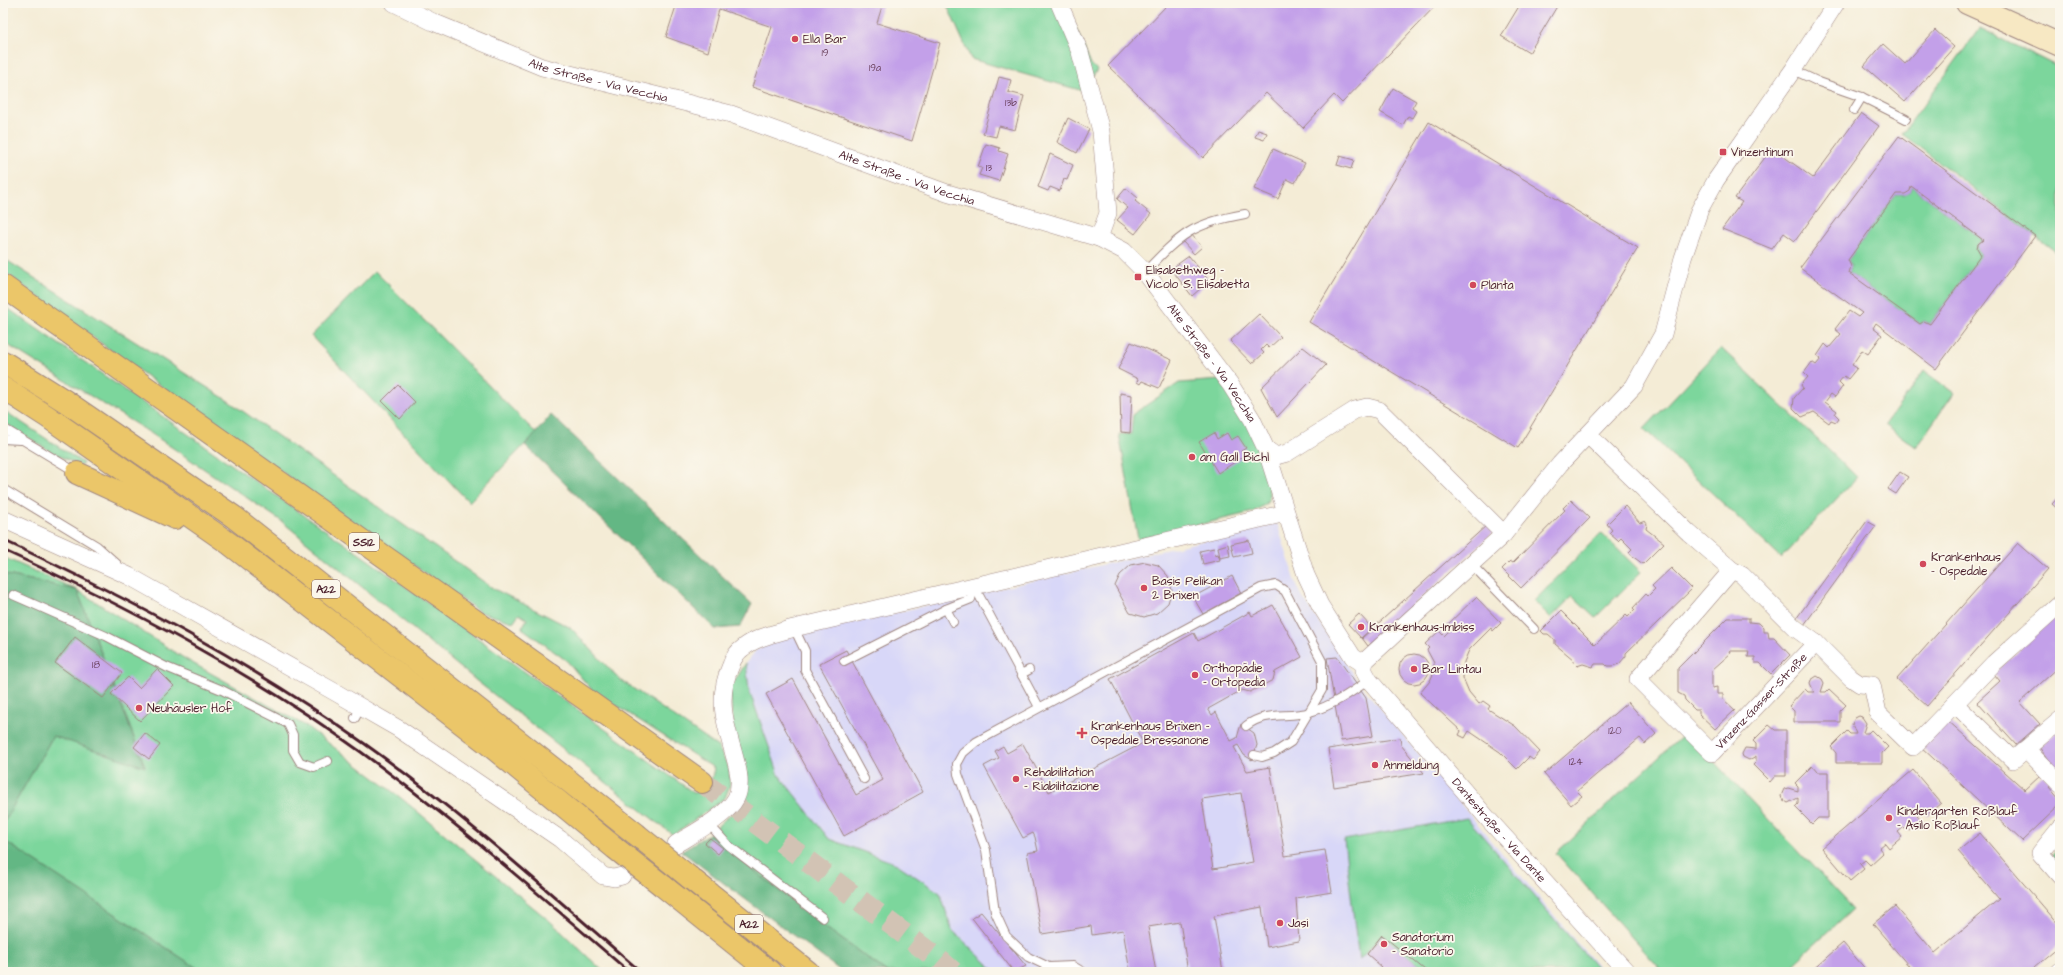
<svg xmlns="http://www.w3.org/2000/svg" width="2063" height="975" font-family="'Architects Daughter',sans-serif">
  <rect width="100%" height="100%" fill="#fbf7ec"/>
  <filter id="ink" filterUnits="userSpaceOnUse"><feTurbulence type="fractalNoise" baseFrequency=".025" numOctaves="2"/><feDisplacementMap in="SourceGraphic" scale="8" xChannelSelector="R" yChannelSelector="G"/><feConvolveMatrix kernelMatrix="1 2 1 2 8 2 1 2 1" color-interpolation-filters="sRGB"/></filter>
  <filter id="wash" filterUnits="userSpaceOnUse"><feTurbulence type="fractalNoise" baseFrequency=".012" numOctaves="4" result="noise"/><feDisplacementMap in="SourceGraphic" scale="16" xChannelSelector="R" yChannelSelector="G"/><feGaussianBlur stdDeviation="0.9" result="paint"/><feColorMatrix in="noise" values="0 0 0 0 0 0 0 0 0 0 0 0 0 0 0 0 0 1.4 0 .05"/><feComposite in="paint" operator="in"/></filter>
  <g filter="url(#wash)">
    <rect width="100%" height="100%" fill="#f4ecd6"/>
    <polygon fill="#d8d7f8" points="1277,523 1299,592 1358,682 1602,972 996,972 952,930 940,893 897,864 829,839 779,775 749,690 746,663 757,649 785,638 1106,564"/>
    <g fill="#7bd69c" stroke="#627a64">
      <polygon points="946,3 1065,3 1091,64 1097,70 1083,91 971,59"/>
      <polygon points="1980,28 2060,68 2060,255 1902,134"/>
      <polygon points="1911,186 1983,240 1978,244 1977,248 1981,255 1930,324 1924,321 1920,324 1849,273 1851,266 1848,260 1896,194 1905,194 1910,191"/>
      <polygon points="3,258 227,400 494,589 571,628 618,678 718,747 729,768 730,785 725,798 673,835 478,682 280,520 152,434 3,342 3,305 384,571 694,793 710,786 714,768 592,690 567,661 522,628 527,619 519,614 513,622 480,612 124,360 3,271"/>
      <polygon points="375,271 536,433 469,502 311,336"/>
      <polygon points="1721,348 1857,477 1781,558 1644,429"/>
      <polygon points="1924,371 1954,393 1916,447 1885,425"/>
      <polygon points="1220,380 1250,428 1269,479 1269,498 1266,504 1253,512 1138,539 1119,434 1131,434 1133,414 1179,383"/>
      <polygon points="3,410 83,463 81,466 53,453 3,422"/>
      <polygon points="1601,533 1641,572 1595,618 1572,596 1551,618 1534,601"/>
      <polygon points="3,557 77,590 187,660 306,726 401,798 551,922 604,972 203,972 3,840 3,824 53,736 145,766 77,590 3,574"/>
      <polygon points="746,663 749,690 779,775 829,839 897,864 940,893 952,930 996,972 887,972 822,925 709,834 736,809 748,784 746,767 733,728 730,688"/>
      <polygon points="1686,732 1853,909 1785,972 1663,972 1556,853"/>
      <polygon points="1467,818 1600,972 1487,972 1483,968 1478,972 1424,972 1425,970 1382,935 1359,960 1344,840"/>
      <polygon points="2060,845 2060,866 2051,856"/>
    </g>
    <g fill="#64b784" stroke="#576b58">
      <polygon points="551,415 752,604 740,627 715,629 525,445"/>
      <polygon points="3,574 77,590 145,767 53,736 3,824"/>
      <polygon points="709,834 822,925 887,972 842,972 681,851"/>
      <polygon points="3,840 203,972 3,972"/>
    </g>
    <g id="blocks">
      <g fill="#c3a0e9" fill-rule="evenodd">
        <polygon points="677,3 883,3 877,23 940,43 912,141 752,87 772,27 719,9 708,52 666,37"/>
        <polygon points="1169,3 1438,3 1342,103 1334,95 1303,128 1266,93 1203,158 1108,66"/>
        <polygon points="1521,3 1559,3 1529,53 1501,36"/>
        <polygon points="1935,30 1954,47 1905,102 1864,66 1883,44 1905,64"/>
        <polygon points="999,77 1011,80 1008,92 1024,96 1015,130 999,126 996,137 983,134"/>
        <polygon points="1393,88 1416,101 1412,108 1416,111 1412,118 1408,116 1403,125 1380,112"/>
        <polygon points="1861,113 1879,126 1795,241 1784,233 1772,249 1722,229 1742,202 1735,198 1772,148 1813,178"/>
        <polygon points="1068,118 1089,129 1077,153 1057,142"/>
        <polygon points="1429,122 1638,248 1518,448 1309,322"/>
        <polygon points="1258,130 1267,133 1264,140 1255,137"/>
        <path d="M 1899,136 L 2035,236 L 1936,369 L 1876,323 L 1873,328 L 1882,335 L 1868,354 L 1862,350 L 1852,365 L 1857,368 L 1848,379 L 1844,376 L 1839,382 L 1843,386 L 1835,397 L 1831,394 L 1825,402 L 1837,411 L 1835,414 L 1839,418 L 1836,422 L 1831,420 L 1829,423 L 1814,412 L 1802,417 L 1793,408 L 1794,398 L 1803,388 L 1801,385 L 1808,377 L 1804,373 L 1812,362 L 1816,365 L 1821,359 L 1817,356 L 1825,344 L 1829,348 L 1841,334 L 1835,329 L 1849,311 L 1858,317 L 1862,313 L 1800,268 ZM 1911,186 L 1983,240 L 1978,244 L 1977,248 L 1981,255 L 1930,324 L 1924,321 L 1920,324 L 1849,273 L 1851,266 L 1848,260 L 1896,194 L 1905,194 L 1910,191 Z"/>
        <polygon points="986,144 1000,148 999,151 1008,154 999,181 979,175 982,168 978,167"/>
        <polygon points="1273,149 1305,163 1295,183 1287,179 1278,199 1254,189"/>
        <polygon points="1050,154 1073,165 1067,180 1064,179 1060,191 1050,187 1048,191 1038,187"/>
        <polygon points="1340,156 1354,160 1351,169 1337,165"/>
        <polygon points="1126,188 1138,198 1135,201 1151,214 1135,234 1117,220 1128,208 1117,199"/>
        <polygon points="1191,234 1202,247 1194,254 1182,241"/>
        <polygon points="1189,256 1209,281 1192,296 1171,269"/>
        <polygon points="1259,314 1281,337 1269,348 1266,345 1261,350 1264,353 1252,364 1230,341"/>
        <polygon points="1131,342 1172,360 1159,388 1142,381 1140,384 1137,382 1138,379 1118,369"/>
        <polygon points="1303,347 1326,365 1277,417 1261,388"/>
        <polygon points="398,385 415,402 400,419 382,401"/>
        <polygon points="1120,393 1132,395 1130,433 1121,432"/>
        <polygon points="1214,433 1217,439 1227,433 1231,440 1238,436 1246,448 1241,451 1244,456 1218,473 1199,442"/>
        <polygon points="1900,472 1908,477 1896,494 1888,489"/>
        <polygon points="2060,495 2060,511 2052,504"/>
        <polygon points="1571,500 1590,518 1521,588 1502,569 1510,561 1513,563 1565,510 1563,508"/>
        <polygon points="1625,506 1640,523 1645,521 1647,524 1646,529 1664,543 1643,564 1632,556 1629,552 1632,549 1621,538 1618,541 1609,533 1612,530 1607,524"/>
        <polygon points="1867,521 1876,526 1804,625 1796,619"/>
        <polygon points="1487,525 1494,532 1368,646 1362,638"/>
        <polygon points="1249,540 1252,553 1234,557 1231,544"/>
        <polygon points="2018,543 2048,569 1927,706 1897,679"/>
        <polygon points="1228,544 1230,556 1220,558 1218,547"/>
        <polygon points="1214,548 1215,555 1218,554 1220,560 1203,564 1200,551"/>
        <polygon points="1145,562 1158,565 1168,576 1172,590 1168,603 1157,613 1144,617 1130,613 1115,586 1120,575 1131,565"/>
        <polygon points="1671,568 1692,589 1626,653 1626,656 1619,664 1612,666 1607,666 1605,664 1595,664 1593,667 1583,664 1577,666 1574,663 1574,660 1555,644 1555,640 1548,634 1544,634 1541,631 1561,611 1595,645 1626,615 1628,617 1635,610 1633,608 1646,594 1648,596 1655,589 1652,586"/>
        <polygon points="1232,576 1241,593 1203,614 1193,597"/>
        <polygon points="1476,597 1501,623 1493,631 1491,628 1469,650 1464,662 1463,678 1469,692 1479,704 1483,701 1490,706 1488,709 1515,726 1540,752 1533,760 1529,757 1517,769 1500,752 1469,731 1465,738 1459,735 1461,731 1420,693 1430,681 1434,672 1434,663 1427,650 1429,648 1425,644 1439,631 1444,636 1449,631 1445,627"/>
        <path d="M 1273,605 L 1302,657 L 1275,672 L 1273,680 L 1250,692 L 1242,690 L 1208,709 L 1212,715 L 1216,712 L 1231,741 L 1237,738 L 1241,724 L 1254,733 L 1257,745 L 1252,760 L 1244,755 L 1238,745 L 1234,747 L 1247,771 L 1270,767 L 1285,856 L 1325,850 L 1332,892 L 1296,898 L 1299,941 L 1267,947 L 1262,907 L 1214,916 L 1223,972 L 1188,972 L 1180,922 L 1148,927 L 1156,972 L 1130,972 L 1123,930 L 1092,935 L 1091,926 L 1042,934 L 1027,853 L 1038,851 L 1035,837 L 1033,833 L 1023,838 L 984,766 L 999,758 L 995,751 L 1003,746 L 1007,753 L 1023,744 L 1049,792 L 1143,743 L 1110,679 L 1194,633 L 1198,641 L 1250,612 L 1252,616 ZM 1241,793 L 1253,862 L 1213,869 L 1202,799 Z"/>
        <polygon points="2057,613 2060,616 2060,666 2020,702 2040,724 2016,745 1977,702 2000,681 1994,674"/>
        <polygon points="1359,614 1372,628 1361,638 1348,624"/>
        <polygon points="1728,618 1749,618 1749,622 1759,623 1764,628 1764,632 1768,632 1769,638 1774,638 1790,655 1771,674 1760,663 1755,663 1755,657 1748,657 1749,651 1730,651 1731,653 1712,670 1712,688 1717,687 1717,694 1723,694 1723,699 1735,710 1715,729 1699,714 1699,710 1695,710 1685,700 1684,696 1678,693 1678,668"/>
        <polygon points="75,637 122,673 103,698 55,663"/>
        <polygon points="846,650 923,792 844,836 766,694 793,679 856,795 883,780 819,664"/>
        <circle cx="1414" cy="669" r="15"/>
        <polygon points="1337,657 1366,698 1373,736 1341,741 1327,658"/>
        <polygon points="157,669 174,686 140,721 111,694 128,677 139,688"/>
        <polygon points="1817,676 1822,679 1824,683 1821,692 1826,692 1829,689 1846,705 1840,711 1840,722 1794,722 1794,711 1789,706 1805,689 1808,692 1814,692 1810,683 1811,680"/>
        <polygon points="1628,702 1656,734 1645,744 1640,738 1577,791 1582,796 1571,805 1544,774"/>
        <polygon points="1859,716 1862,717 1866,723 1863,733 1868,733 1871,730 1888,747 1882,753 1882,763 1836,763 1836,753 1831,747 1847,731 1850,734 1856,734 1852,724 1855,718"/>
        <polygon points="1946,719 2025,790 2042,774 2053,785 2049,787 2060,800 2060,805 2022,841 1920,746"/>
        <polygon points="1769,725 1775,730 1786,730 1786,776 1775,776 1770,782 1753,765 1756,762 1756,756 1749,760 1743,757 1742,754 1745,748 1756,749 1756,744 1753,741"/>
        <polygon points="2060,729 2060,776 2039,747"/>
        <polygon points="145,733 160,745 149,759 134,747"/>
        <polygon points="1400,738 1401,745 1424,773 1334,787 1328,749"/>
        <polygon points="1812,766 1817,772 1828,772 1828,818 1818,818 1812,824 1795,807 1798,804 1798,798 1788,803 1782,799 1781,796 1784,789 1788,788 1798,791 1798,786 1795,783"/>
        <polygon points="1913,770 1941,803 1927,815 1923,810 1917,815 1921,820 1908,831 1904,827 1898,832 1902,837 1889,848 1885,843 1879,848 1883,853 1870,865 1865,860 1860,864 1864,869 1850,881 1822,848"/>
        <polygon points="1980,833 2060,926 2060,946 2029,972 1914,972 1873,924 1895,906 1935,953 1999,899 1958,851"/>
        <polygon points="710,838 723,848 718,854 705,843"/>
        <polygon points="981,912 1026,966 1014,972 972,918"/>
        <polygon points="1382,935 1425,970 1424,972 1378,972 1382,967 1367,954"/>
        <polygon points="1843,943 1868,972 1810,972"/>
        <polygon points="1483,968 1487,972 1478,972"/>
      </g>
    </g>
  </g>
  <g filter="url(#ink)">
    <use href="#blocks" fill-opacity="0" stroke="#9f8680" stroke-width="1"/>
    <g fill="none" stroke-linecap="round" stroke-linejoin="round">
      <polyline stroke="#d2c3b4" stroke-width="22" stroke-dasharray="22 11" stroke-linecap="butt" points="702,782 939,960 953,972"/>
      <g stroke="#9f8680" stroke-width="10">
        <g id="lane">
          <polyline points="1793,70 1819,82 1862,97 1906,119"/>
          <polyline points="1854,110 1862,97"/>
          <path d="M 1145,272 C 1181,234 1193,223 1245,214"/>
          <polyline points="3,428 76,472"/>
          <polyline points="3,439 20,440"/>
          <polyline points="3,489 97,546 117,564"/>
          <polyline points="1472,565 1534,629"/>
          <polyline points="974,586 1039,707"/>
          <polyline points="13,595 106,636 166,667 222,690 288,724 293,735 293,750 300,762 314,767 328,761"/>
          <polyline points="946,609 953,622"/>
          <polyline points="794,628 805,651 805,670 864,779"/>
          <polyline points="844,661 946,609 971,599 974,586"/>
          <polyline points="1021,674 1029,670"/>
          <polyline points="355,718 360,709"/>
          <path d="M 1246,726 C 1267,710 1287,719 1310,712 C 1332,706 1352,692 1369,680"/>
          <polyline points="708,823 728,845 823,918"/>
          <polyline points="1083,972 1073,966 1049,967 1028,957 1006,936 995,912 986,850 958,774 957,764 963,753 976,742 1261,588 1276,585 1285,591 1322,661 1322,690 1291,742 1274,753 1262,757 1254,755"/>
        </g>
      </g>
      <g stroke="#9f8680" stroke-width="18">
        <g id="street">
          <path id="s1" d="M 394,3 L 433,22 L 542,67 L 731,114 L 947,193 L 1099,238 L 1124,251 L 1145,272 L 1230,384 L 1252,419 L 1266,449 L 1306,575 L 1320,605 L 1353,657 L 1364,664"/>
          <polyline points="1059,3 1080,52 1101,131 1108,213 1099,238"/>
          <polyline points="1589,436 1689,533 1732,570 1742,575 1795,628 1816,643 1851,678 1860,684 1872,685 1878,713 1913,747 1994,663 2060,604"/>
          <polyline points="1266,449 1276,456 1287,453 1355,410 1367,407 1379,410 1504,534"/>
          <polyline points="3,519 129,576 333,691 399,729 560,839 603,876 614,878 622,876"/>
          <path id="s2" d="M 1732,570 L 1638,679 L 1712,753 L 1816,643"/>
          <polyline points="1364,664 1366,660 1504,534 1560,464 1634,386 1663,334 1683,258 1700,209 1716,180 1793,70 1836,3"/>
          <path id="s3" d="M 1364,664 L 1364,671 L 1369,680 L 1489,820 L 1627,972"/>
          <polyline points="1955,704 2013,760 2060,720"/>
          <polyline points="2026,749 2060,784"/>
          <polyline points="2060,828 2040,853 2060,876"/>
          <path d="M 676,844 C 692,834 727,816 736,798 C 743,783 737,766 733,751 C 724,720 717,696 731,665 C 733,659 737,652 743,648 C 756,637 777,633 794,628 L 1286,513"/>
          <polyline points="2059,972 2060,971"/>
        </g>
      </g>
      <g stroke="#9f8680" stroke-width="24">
        <polyline id="secondary" points="1967,3 2060,45"/>
      </g>
      <g stroke="#9f8680" stroke-width="24">
        <polyline id="primary" points="3,286 702,782"/>
      </g>
      <g stroke="#9f8680" stroke-width="24">
        <g id="highway">
          <polyline points="3,362 65,401 234,517 636,834"/>
          <polyline points="3,388 48,417 230,544 486,742 615,848"/>
          <polyline points="77,473 175,518"/>
          <polyline points="689,877 808,972"/>
          <polyline points="663,886 770,972"/>
        </g>
      </g>
      <use href="#lane" stroke="#fff" stroke-width="8"/>
      <use href="#street" stroke="#fff" stroke-width="17"/>
      <use href="#secondary" stroke="#f7e8c3" stroke-width="22"/>
      <use href="#primary" stroke="#ebc669" stroke-width="22"/>
      <use href="#highway" stroke="#ebc669" stroke-width="22"/>
      <g stroke="#4a1f2b" stroke-width="3">
        <path d="M 3,540 C 130,599 251,663 365,744 C 462,813 551,894 641,972"/>
        <path d="M 3,550 C 128,607 249,671 361,752 C 454,820 541,896 629,972"/>
      </g>
      <g stroke="#9f8680" stroke-width="24" stroke-linecap="butt">
        <g id="highway-bridge">
          <polyline points="636,834 689,877"/>
          <polyline points="615,848 663,886"/>
        </g>
      </g>
      <use href="#highway-bridge" stroke="#ebc669" stroke-width="22"/>
    </g>
  </g>
  <g fill="#d1495b" stroke="#fbf7ec" stroke-width="1.5">
    <circle cx="795" cy="39" r="4"/>
    <rect x="1719" y="148" width="8" height="8" rx="2"/>
    <rect x="1134" y="273" width="8" height="8" rx="2"/>
    <circle cx="1473" cy="285" r="4"/>
    <circle cx="1192" cy="457" r="4"/>
    <circle cx="1923" cy="564" r="4"/>
    <circle cx="1144" cy="588" r="4"/>
    <circle cx="1361" cy="627" r="4"/>
    <circle cx="1414" cy="669" r="4"/>
    <circle cx="1195" cy="675" r="4"/>
    <circle cx="139" cy="708" r="4"/>
    <path d="M1080 727h4v4h4v4h-4v4h-4v-4h-4v-4h4z"/>
    <circle cx="1375" cy="765" r="4"/>
    <circle cx="1016" cy="779" r="4"/>
    <circle cx="1889" cy="818" r="4"/>
    <circle cx="1280" cy="923" r="4"/>
    <circle cx="1384" cy="944" r="4"/>
  </g>
  <g text-anchor="middle" dominant-baseline="central" stroke-width="3.5" stroke-linejoin="round" paint-order="stroke">
    <g font-size="10" fill="#683f5a">
      <text x="825" y="53">19</text>
      <text x="875" y="68">19a</text>
      <text x="1011" y="103">13b</text>
      <text x="989" y="168">13</text>
      <text x="96" y="665">18</text>
      <text x="1615" y="731">120</text>
      <text x="1576" y="762">124</text>
    </g>
    <g fill="#fbf7ec" stroke="#7f6065" stroke-width="1">
      <rect x="349" y="533" width="30" height="18" rx="3"/>
      <rect x="312" y="580" width="28" height="18" rx="3"/>
      <rect x="735" y="915" width="28" height="18" rx="3"/>
    </g>
    <g font-size="11" font-weight="bold" fill="#4a1f2b">
      <text x="364" y="542">SS12</text>
      <text x="326" y="589">A22</text>
      <text x="749" y="924">A22</text>
    </g>
    <g font-size="12" fill="#4a1f2b" stroke="#fbf7ec" text-anchor="start">
      <text x="803" y="39">Ella Bar</text>
      <text x="1731" y="152">Vinzentinum</text>
      <text x="1146" y="270">Elisabethweg -<tspan x="1146" dy="14">Vicolo S. Elisabetta</tspan></text>
      <text x="1481" y="285">Planta</text>
      <text x="1200" y="457">am Gall Bichl</text>
      <text x="1931" y="557">Krankenhaus<tspan x="1931" dy="14">- Ospedale</tspan></text>
      <text x="1152" y="581">Basis Pelikan<tspan x="1152" dy="14">2 Brixen</tspan></text>
      <text x="1369" y="627">Krankenhaus-Imbiss</text>
      <text x="1203" y="668">Orthopädie<tspan x="1203" dy="14">- Ortopedia</tspan></text>
      <text x="1422" y="669">Bar Lintau</text>
      <text x="147" y="708">Neuhäusler Hof</text>
      <text x="1091" y="726">Krankenhaus Brixen -<tspan x="1091" dy="14">Ospedale Bressanone</tspan></text>
      <text x="1383" y="765">Anmeldung</text>
      <text x="1024" y="772">Rehabilitation<tspan x="1024" dy="14">- Riabilitazione</tspan></text>
      <text x="1897" y="811">Kindergarten Roßlauf<tspan x="1897" dy="14">- Asilo Roßlauf</tspan></text>
      <text x="1288" y="923">Jasi</text>
      <text x="1392" y="937">Sanatorium<tspan x="1392" dy="14">- Sanatorio</tspan></text>
    </g>
    <g font-size="12" fill="#4a1f2b" stroke="#fbf7ec">
      <text stroke="none"><textPath href="#s1" startOffset="219">Alte Straße - Via Vecchia</textPath></text>
      <text stroke="none"><textPath href="#s1" startOffset="543">Alte Straße - Via Vecchia</textPath></text>
      <text stroke="none"><textPath href="#s1" startOffset="915">Alte Straße - Via Vecchia</textPath></text>
      <text stroke="none"><textPath href="#s2" startOffset="320">Vinzenz-Gasser-Straße</textPath></text>
      <text stroke="none"><textPath href="#s3" startOffset="216">Dantestraße - Via Dante</textPath></text>
    </g>
  </g>
  <rect width="2063" height="975" fill="none" stroke="#fbf7ec" stroke-width="16"/>
</svg>
